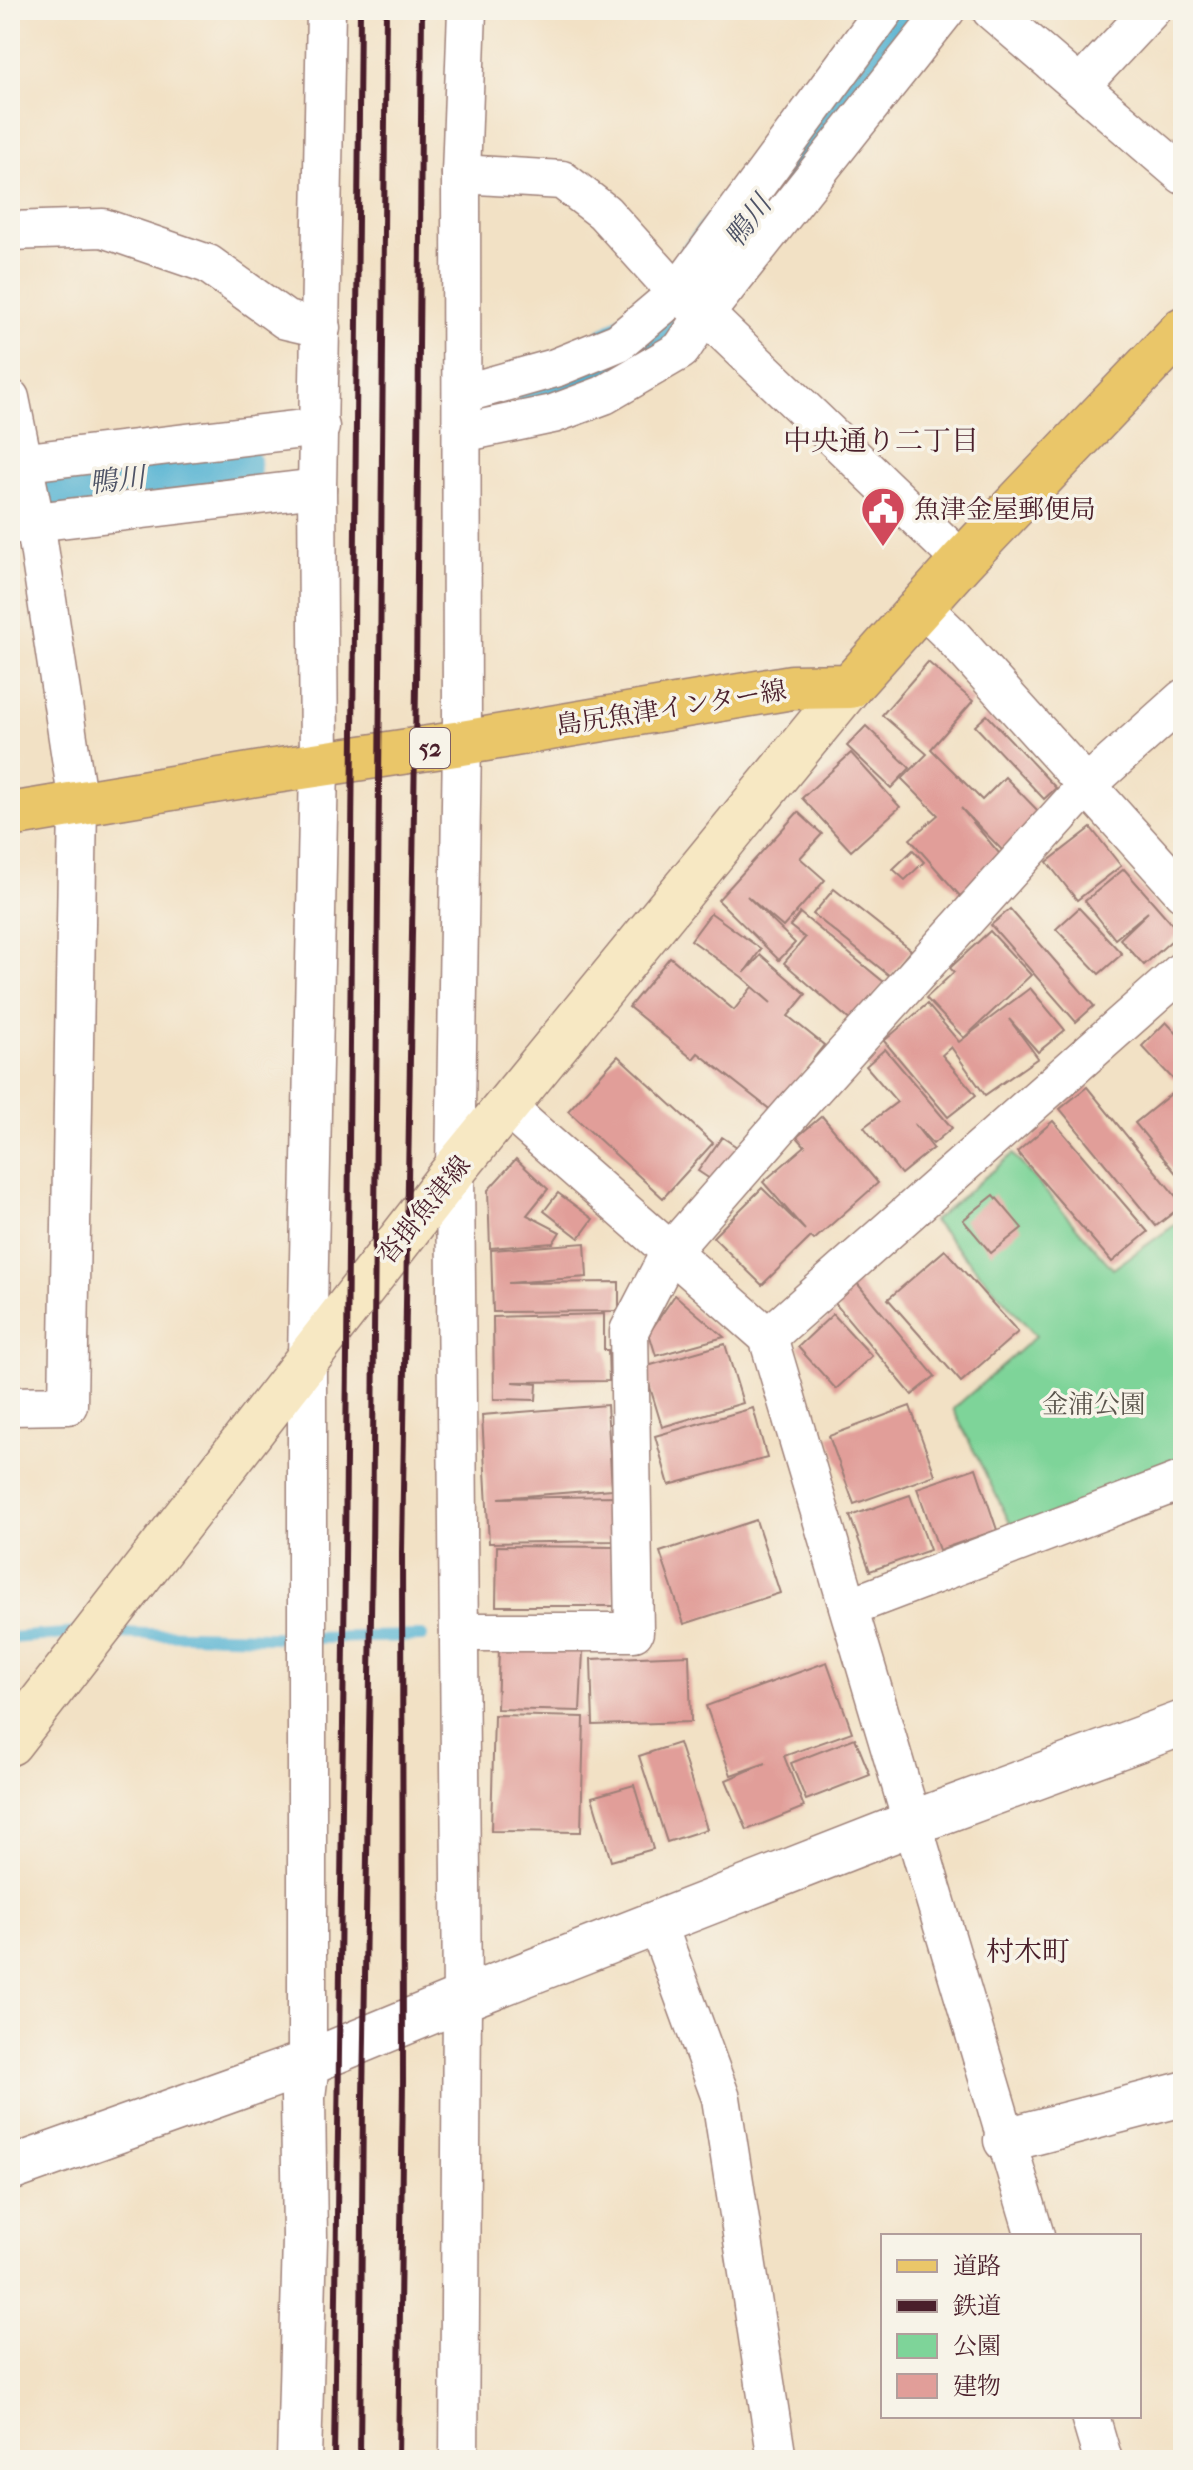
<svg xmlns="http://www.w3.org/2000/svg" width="1193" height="2470" font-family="'IM FELL French Canon','Noto Serif JP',serif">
  <rect width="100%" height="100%" fill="#f7f3e8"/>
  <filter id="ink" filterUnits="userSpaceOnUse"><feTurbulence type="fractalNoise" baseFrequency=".0125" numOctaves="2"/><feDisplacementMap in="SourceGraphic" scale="16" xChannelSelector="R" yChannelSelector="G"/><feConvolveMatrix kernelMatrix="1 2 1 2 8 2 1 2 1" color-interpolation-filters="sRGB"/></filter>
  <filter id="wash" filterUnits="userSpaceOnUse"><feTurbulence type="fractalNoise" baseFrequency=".006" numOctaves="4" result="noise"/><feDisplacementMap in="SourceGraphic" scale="32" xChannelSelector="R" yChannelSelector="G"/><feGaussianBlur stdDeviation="1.8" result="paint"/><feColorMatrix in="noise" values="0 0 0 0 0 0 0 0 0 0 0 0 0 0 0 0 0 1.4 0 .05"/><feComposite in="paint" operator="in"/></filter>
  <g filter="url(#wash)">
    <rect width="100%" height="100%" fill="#f2e1c5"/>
    <polygon fill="#7ed499" stroke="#647a62" stroke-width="2" points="1013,1154 1113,1269 1183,1219 1183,1465 1013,1529 953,1409 1036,1336 933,1221"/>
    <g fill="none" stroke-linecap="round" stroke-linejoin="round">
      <g stroke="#54b3d3" stroke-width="12">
        <polyline points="110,1633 307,1638 422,1636"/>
        <polyline points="10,1638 79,1633"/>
      </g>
      <g stroke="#54b3d3" stroke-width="74">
        <polyline points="801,153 910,10"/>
        <polyline points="553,393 596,376 664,331 732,242"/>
        <polyline points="10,492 224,467"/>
      </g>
    </g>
    <g id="blocks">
      <g fill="#e19e99">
        <polygon points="928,662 973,701 931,749 982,800 1005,777 1043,816 1005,853 961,808 1004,859 960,896 910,839 938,815 902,779 927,754 882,715"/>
        <polygon points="987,715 1056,788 1044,799 975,726"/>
        <polygon points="866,726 910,768 891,788 847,746"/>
        <polygon points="851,753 900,807 851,851 802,798"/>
        <polygon points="798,812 822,834 800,858 825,880 783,927 747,896 795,943 779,960 718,900"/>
        <polygon points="1091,828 1121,866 1077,900 1047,862"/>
        <polygon points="913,850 924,862 905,880 893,869"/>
        <polygon points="1124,869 1180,933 1144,965 1120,939 1148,912 1115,939 1085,901"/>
        <polygon points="834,889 911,950 890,976 813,914"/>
        <polygon points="1079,908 1122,954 1099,974 1056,929"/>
        <polygon points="1010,909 1094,1006 1076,1022 991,925"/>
        <polygon points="711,913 761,949 744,973 761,955 806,994 788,1016 824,1045 772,1111 698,1053 693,1059 629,1007 670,957 734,1010 752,987 771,1003 742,977 691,940"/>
        <polygon points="800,913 885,983 852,1022 784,963 805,938 790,926"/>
        <polygon points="990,931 1031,975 964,1038 926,998 954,972 950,968"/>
        <polygon points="1030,988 1065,1030 1038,1052 1009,1019 1038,1058 985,1095 951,1047 942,1055 976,1095 948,1117 884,1041 927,1004 959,1042"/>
        <polygon points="1166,1022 1183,1040 1183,1069 1173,1079 1142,1046"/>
        <polygon points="885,1049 952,1128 933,1144 914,1124 933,1148 901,1174 864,1127 897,1102 866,1066"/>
        <polygon points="618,1056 713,1143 663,1198 568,1111"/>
        <polygon points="1087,1087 1183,1205 1156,1226 1060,1109"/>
        <polygon points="1176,1090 1183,1098 1183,1174 1179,1177 1135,1123"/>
        <polygon points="822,1116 878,1183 814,1240 811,1237 762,1285 713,1237 762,1188 805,1230 763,1182 805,1146 797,1137"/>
        <polygon points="1053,1121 1148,1232 1112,1262 1017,1152"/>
        <polygon points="722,1137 740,1149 716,1183 698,1171"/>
        <polygon points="516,1159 548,1189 527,1215 560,1232 553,1243 490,1248 488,1190"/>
        <polygon points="558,1193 593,1219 579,1238 544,1211"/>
        <polygon points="994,1195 1022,1228 991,1253 963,1220"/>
        <polygon points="585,1243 587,1277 508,1283 619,1282 619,1311 493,1312 491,1250"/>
        <polygon points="945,1250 1018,1332 961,1382 888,1299"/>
        <polygon points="856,1282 935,1376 912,1395 833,1301"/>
        <polygon points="675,1295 724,1337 656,1356 649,1333"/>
        <polygon points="604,1314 604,1350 608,1350 609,1381 512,1382 537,1384 536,1400 494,1399 493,1317"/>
        <polygon points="833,1314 872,1356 836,1389 798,1347"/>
        <polygon points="725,1344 743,1403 662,1427 644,1367"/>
        <polygon points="607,1405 612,1489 499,1498 614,1496 615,1541 489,1543 482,1415"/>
        <polygon points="910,1406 935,1475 854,1504 829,1436"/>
        <polygon points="753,1408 767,1458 669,1485 655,1436"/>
        <polygon points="976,1468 997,1530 939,1550 917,1488"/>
        <polygon points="910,1495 930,1550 870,1571 850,1516"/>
        <polygon points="756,1520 780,1593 684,1624 660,1552"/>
        <polygon points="497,1546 616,1547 615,1606 496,1606"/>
        <polygon points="499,1649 583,1651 580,1711 497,1709"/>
        <polygon points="689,1655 691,1722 593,1725 591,1659"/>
        <polygon points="827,1662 852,1732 784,1756 804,1807 747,1830 726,1780 766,1763 731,1775 706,1706"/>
        <polygon points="494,1715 584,1717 581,1832 491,1831"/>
        <polygon points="855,1738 870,1775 806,1800 791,1763"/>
        <polygon points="679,1743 707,1829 667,1842 639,1756"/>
        <polygon points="634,1785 653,1849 611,1861 592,1797"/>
      </g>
    </g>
  </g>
  <g filter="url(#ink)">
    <use href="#blocks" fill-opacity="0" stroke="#9e8078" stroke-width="2"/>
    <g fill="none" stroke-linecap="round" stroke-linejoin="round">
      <g stroke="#9e8078" stroke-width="41">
        <g id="minor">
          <polyline points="991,10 1183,175"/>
          <polyline points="1080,86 1151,10"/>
          <polyline points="461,174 562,180 604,212 677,293 705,314 962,561"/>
          <polyline points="10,231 103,228 208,264 286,320 321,328"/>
          <polyline points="462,394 555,368 619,342 677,293 885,10"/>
          <polyline points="10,398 35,521 78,804 68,1405 10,1406"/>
          <polyline points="462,433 553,414 604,395 681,350 705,314 946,10"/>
          <polyline points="10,464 320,427"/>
          <polyline points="10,525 317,488"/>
          <polyline points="922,607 951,635 1183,892"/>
          <polyline points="507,1108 768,1337 1035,2236"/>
          <polyline points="768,1337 1183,970"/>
          <polyline points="849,1607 1183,1480"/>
          <polyline points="459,1632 634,1632 629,1331 670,1252 795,1109 1088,784 1183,699"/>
          <polyline points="657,1923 721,2098 777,2460"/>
          <polyline points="307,2063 307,1358 319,765 317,488 326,10"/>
          <polyline points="1090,2416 1103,2460"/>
          <polyline points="459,2460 462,1999 455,1169 462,743 461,174 467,10"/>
        </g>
      </g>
      <g stroke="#9e8078" stroke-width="47">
        <g id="tertiary">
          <polyline points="1006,2140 1183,2094"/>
          <polyline points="10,2169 307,2063 462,1999 912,1823 1183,1723"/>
          <polyline points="299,2460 305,2239 303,2097 307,2063"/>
        </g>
      </g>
      <g stroke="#9e8078" stroke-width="47">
        <polyline id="secondary" points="10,1743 455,1169 850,686"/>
      </g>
      <g stroke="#9e8078" stroke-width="47">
        <polyline id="primary" points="10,815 268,772 462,743 792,687 850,686 962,561 1183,329"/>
      </g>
      <use href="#minor" stroke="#fff" stroke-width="38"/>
      <use href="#tertiary" stroke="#fff" stroke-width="44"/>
      <use href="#secondary" stroke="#f7e8c3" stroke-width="44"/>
      <use href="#primary" stroke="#eac669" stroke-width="44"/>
      <g stroke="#4a1f2b" stroke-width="6">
        <polyline points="334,2460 345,1561 360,10"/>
        <polyline points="360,2460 363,2098 372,1556 386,10"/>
        <polyline points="398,2460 403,2082 402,1552 416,685 422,10"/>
      </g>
    </g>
  </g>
  <defs>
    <g id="civic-pin" transform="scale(2.3)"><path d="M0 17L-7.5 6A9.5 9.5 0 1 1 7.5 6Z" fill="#d1495b" stroke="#f7f3e8"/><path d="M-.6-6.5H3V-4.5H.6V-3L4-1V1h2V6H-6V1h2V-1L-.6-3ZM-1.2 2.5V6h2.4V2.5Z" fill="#fff"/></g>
  </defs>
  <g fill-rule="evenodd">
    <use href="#civic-pin" x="883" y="509"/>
  </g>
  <g text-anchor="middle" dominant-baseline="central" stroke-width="7" stroke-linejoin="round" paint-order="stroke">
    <rect fill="#f7f3e8" stroke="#7e5f64" stroke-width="2" x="410" y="728" width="40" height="40" rx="6"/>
    <g font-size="24" font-weight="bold" fill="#4a1f2b">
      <text x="430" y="748">52</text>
    </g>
    <g font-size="26" fill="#4a1f2b" stroke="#f7f3e8" text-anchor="start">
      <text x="914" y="509">魚津金屋郵便局</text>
    </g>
    <g font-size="26" fill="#4a1f2b" stroke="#f7f3e8">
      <text transform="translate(671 708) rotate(-9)">島尻魚津インター線</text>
      <text transform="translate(424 1210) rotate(-51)">沓掛魚津線</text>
    </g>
    <g font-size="26" fill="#5a554c" stroke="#f7f3e8">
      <text x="1094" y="1404">金浦公園</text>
    </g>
    <g font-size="28" font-style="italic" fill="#4e5366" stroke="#f7f3e8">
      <text transform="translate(748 221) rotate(-53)">鴨川</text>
      <text transform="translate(117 480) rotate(-7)">鴨川</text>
    </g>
    <g font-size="28" fill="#4a1f2b" stroke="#f7f3e8">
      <text x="881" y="440">中央通り二丁目</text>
      <text x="1028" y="1951">村木町</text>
    </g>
  </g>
  <rect width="1193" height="2470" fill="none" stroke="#f7f3e8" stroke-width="40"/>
  <rect x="881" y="2234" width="260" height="184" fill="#f7f3e8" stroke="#b29e9c" stroke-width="2"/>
  <rect x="897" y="2260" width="40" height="12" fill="#eac669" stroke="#b29e9c" stroke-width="2"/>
  <text x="953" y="2274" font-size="24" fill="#4a1f2b">道路</text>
  <rect x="897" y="2300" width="40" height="12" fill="#4a1f2b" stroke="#b29e9c" stroke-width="2"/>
  <text x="953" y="2314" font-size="24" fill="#4a1f2b">鉄道</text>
  <rect x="897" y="2334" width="40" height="24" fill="#7ed499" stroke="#b29e9c" stroke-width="2"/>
  <text x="953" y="2354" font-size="24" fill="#4a1f2b">公園</text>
  <rect x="897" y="2374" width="40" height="24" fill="#e19e99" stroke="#b29e9c" stroke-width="2"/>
  <text x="953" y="2394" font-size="24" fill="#4a1f2b">建物</text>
</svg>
